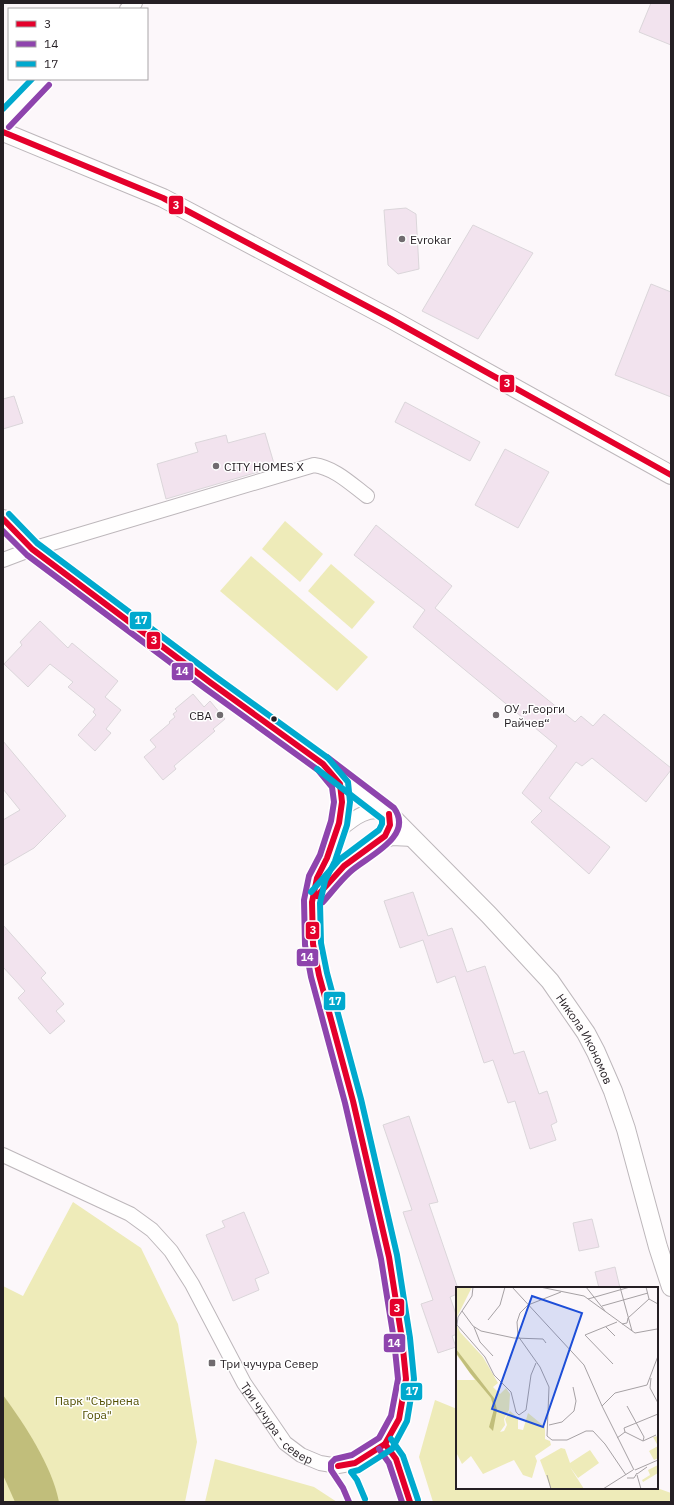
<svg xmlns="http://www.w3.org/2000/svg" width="674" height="1505" font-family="'IBM Plex Sans',sans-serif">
  <rect width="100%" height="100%" fill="#fcf7fa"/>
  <g fill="#eeebb9">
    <polygon points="285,521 323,554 300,582 262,549"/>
    <polygon points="251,556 368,657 337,691 220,591"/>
    <polygon points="331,564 375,602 352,629 308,591"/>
    <polygon points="73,1202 141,1248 178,1324 197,1442 185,1502 3,1502 3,1286 23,1296"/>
    <polygon points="435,1400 457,1409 457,1488 657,1488 671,1493 671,1502 433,1502 419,1457"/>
    <polygon points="215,1459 314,1487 337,1502 205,1502"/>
  </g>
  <path fill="#c1be7b" d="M 3,1395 C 25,1425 52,1466 59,1502 L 15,1502 L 3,1475 Z"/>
  <g fill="#f2e3ee" stroke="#dbd6da">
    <polygon points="651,3 671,3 671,45 639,32"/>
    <polygon points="406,208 416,214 419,269 398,274 388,265 384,210"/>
    <polygon points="473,225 533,253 478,339 422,311"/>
    <polygon points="651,284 671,292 671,397 615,375"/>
    <polygon points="14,396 23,423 3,429 3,399"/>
    <polygon points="405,402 480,442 470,461 395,422"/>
    <polygon points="265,433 275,467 166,499 157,464 198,452 195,443 226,435 228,443"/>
    <polygon points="505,449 549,472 518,528 475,505"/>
    <polygon points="376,525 452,586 435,608 575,722 581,716 593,726 604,714 671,768 671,770 646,802 592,758 582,766 576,762 549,798 610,847 589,874 531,822 542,811 522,793 557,746 413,627 425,610 354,555"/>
    <polygon points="40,621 68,648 72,643 118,681 105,697 121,710 106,729 111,733 95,751 78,735 96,715 93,712 95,709 68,687 73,682 50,664 28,687 4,664 22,645 20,642"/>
    <polygon points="193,694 204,707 210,701 225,719 213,729 215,731 174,766 176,769 163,780 144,757 156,747 150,740 170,723 169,722 175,717 173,714 177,711 175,709"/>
    <polygon points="3,741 66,816 34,848 3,866 3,820 20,810 3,789"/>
    <polygon points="413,892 428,936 452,928 467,972 485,966 514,1054 524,1051 539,1094 547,1091 557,1122 551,1125 556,1140 530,1149 515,1101 508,1103 493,1060 484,1063 455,976 437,983 423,940 400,948 384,901"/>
    <polygon points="3,925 46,973 41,978 64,1004 56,1011 65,1021 50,1034 18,998 25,991 3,967"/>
    <polygon points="409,1116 438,1202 429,1204 457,1286 457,1294 450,1297 457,1317 457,1334 452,1336 456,1347 438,1353 421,1304 433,1300 403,1212 412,1210 383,1125"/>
    <polygon points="244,1212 269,1273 255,1279 259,1290 233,1301 206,1235 225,1227 222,1221"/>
    <polygon points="592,1219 599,1247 579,1251 573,1223"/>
    <polygon points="615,1267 620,1288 599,1288 595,1272"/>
  </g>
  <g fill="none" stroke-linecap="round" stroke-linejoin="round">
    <g stroke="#bdb7bb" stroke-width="16">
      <g id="minor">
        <polyline points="127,9 135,3"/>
        <polyline points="3,121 43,79"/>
        <path d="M 3,560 L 32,549 L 314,465 C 335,468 351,484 367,496"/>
        <path d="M 336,833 C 352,820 367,805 389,814 C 394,827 387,835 377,843"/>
        <polyline points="313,900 344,866 376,843 392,838 413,839"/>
        <path id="s1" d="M 3,1155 L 130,1214 L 152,1230 L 171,1251 L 192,1284 L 244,1383 L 285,1443 L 301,1455 L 320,1463 L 338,1466 L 355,1463 L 372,1453 L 385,1444 L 399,1419 L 406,1379 L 402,1339 L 389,1257 L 353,1101 L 319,975 L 313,944 L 312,902 L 317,878 L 327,858 L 339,823 L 341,813 L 342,802 L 340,784 L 330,773"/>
      </g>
    </g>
    <g stroke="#bdb7bb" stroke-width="20">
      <g id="tertiary">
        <polyline points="3,132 163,198 391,319 671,475"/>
        <path id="s2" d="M 3,519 L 8,525 L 32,549 L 211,683 L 323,764 L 389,814 L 489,915 L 550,981 L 586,1033 L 596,1052 L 613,1091 L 626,1129 L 658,1247 L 671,1287"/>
      </g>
    </g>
    <use href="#minor" stroke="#fffefe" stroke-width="14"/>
    <use href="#tertiary" stroke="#fffefe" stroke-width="18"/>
    <g stroke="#fff" stroke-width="9">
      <g id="bus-1">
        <polyline points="3,132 163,198 391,319 671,475"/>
        <polyline points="3,519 32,549 211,683 323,764 340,784 342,802 339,823 327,858 317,878 312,902 313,944 319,975 353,1101 389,1257 402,1339 406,1379 399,1419 385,1444 355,1463 338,1466"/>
        <polyline points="317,896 344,866 385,836 390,825 389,814"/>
        <polyline points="385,1444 396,1459 410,1502"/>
      </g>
    </g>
    <g stroke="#fff" stroke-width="9">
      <g id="bus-2">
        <polyline points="9,127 49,85"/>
        <polyline points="3,531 27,555 206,689 318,770 332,787 334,802 331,821 320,855 309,876 304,900 305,945 311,977 345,1103 381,1259 394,1340 398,1379 391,1416 379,1438 352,1455 335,1459 331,1463 331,1470 343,1488 349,1502"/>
        <path d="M 323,902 C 332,892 340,881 350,872 C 366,857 415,837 394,808 L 327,757"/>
        <polyline points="379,1449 389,1463 402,1502"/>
      </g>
    </g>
    <g stroke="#fff" stroke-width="9">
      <g id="bus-3">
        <polyline points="3,109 32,79"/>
        <polyline points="9,514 37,543 216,677 328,758 348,782 350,802 347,825 335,861 325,881 320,903 321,943 327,973 361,1099 397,1255 410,1338 414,1379 407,1421 392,1449 359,1470 351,1472 357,1480 365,1499"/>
        <polyline points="311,892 339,860 379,830 382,824 382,819 317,769"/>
        <polyline points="391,1439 403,1456 418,1500"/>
      </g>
    </g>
    <use href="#bus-1" stroke="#e4002b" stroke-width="6"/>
    <use href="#bus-2" stroke="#8e44ad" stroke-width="6"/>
    <use href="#bus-3" stroke="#00a9ce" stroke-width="6"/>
  </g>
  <g fill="#706b6f" stroke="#fff" stroke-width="1.5">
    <circle cx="402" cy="239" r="4"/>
    <circle cx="216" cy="466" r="4"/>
    <circle cx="220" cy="715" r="4"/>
    <circle cx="496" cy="715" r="4"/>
    <rect x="208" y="1359" width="8" height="8" rx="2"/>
  </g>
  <circle fill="#251f24" stroke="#fff" stroke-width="1.5" cx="274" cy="719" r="3.5"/>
  <g text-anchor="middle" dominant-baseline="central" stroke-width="3" stroke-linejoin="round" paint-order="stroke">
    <g font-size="12" fill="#251f24" stroke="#fff" text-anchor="start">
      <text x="410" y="239">Evrokar</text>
      <text x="224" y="466">CITY HOMES X</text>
      <text x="504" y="708">ОУ „Георги<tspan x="504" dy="14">Райчев“</tspan></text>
      <text x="212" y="715" text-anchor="end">CBA</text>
      <text x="220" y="1363">Три чучура Север</text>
    </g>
    <g font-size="12" fill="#251f24" stroke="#fff">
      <text stroke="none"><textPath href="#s2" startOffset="786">Никола Икономов</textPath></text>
      <text stroke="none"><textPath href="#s1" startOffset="399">Три чучура - север</textPath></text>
    </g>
    <g font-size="12" fill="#514f00" stroke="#fff">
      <text x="97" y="1400">Парк "Сърнена<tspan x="97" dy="14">Гора"</tspan></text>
    </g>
  </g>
  <g transform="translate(456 1287)">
    <rect width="202" height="202" fill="#fcf7fa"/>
    <path d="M 0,0 L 16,0 L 0,32 ZM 0,36 L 4,45 L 27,70 L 42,96 L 37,100 L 44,107 L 50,101 L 54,107 L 53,123 L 48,132 L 49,138 L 44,145 L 48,144 L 51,138 L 49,132 L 54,124 L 62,131 L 62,142 L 67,143 L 72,126 L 89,140 L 89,152 L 94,154 L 95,158 L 79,169 L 81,174 L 76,191 L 67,188 L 58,173 L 27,187 L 15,169 L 6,177 L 0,165 L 0,93 L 19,93 L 0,67 ZM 202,149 L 202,171 L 198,173 L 193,164 L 202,159 L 197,150 ZM 105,161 L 109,162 L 114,176 L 134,163 L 143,176 L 122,191 L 114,180 L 128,202 L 95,202 L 84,173 ZM 202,178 L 202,186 L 187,195 L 186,193 L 194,188 L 192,183 Z" fill="#eeebb9"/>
    <path d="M 0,62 L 38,111 L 41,123 L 37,144 L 33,140 L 38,122 L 35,111 L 14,86 L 0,66 Z" fill="#c1be7b"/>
    <path fill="none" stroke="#a6a1a4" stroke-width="1" d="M 17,0 L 16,9 L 2,30 L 1,38 L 29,70 L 38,88 L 55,105 L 60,125 L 63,128 L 70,123 L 75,88 L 80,76M 56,0 L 128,78 L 146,119M 84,0 L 128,9 L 179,46 L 201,42M 130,0 L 149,24M 164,0 L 176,44M 190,0 L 193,12 L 202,17M 105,5 L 72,18 L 64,26 L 61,35 L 62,49 L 84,80 L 93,100 L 91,149 L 96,153 L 111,153 L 130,144 L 137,144 L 149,157 L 170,188M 132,12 L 174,0M 146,19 L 192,6M 6,24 L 17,39 L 25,44 L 58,51 L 87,52 L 90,56M 32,33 L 44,18 L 49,0M 166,37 L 171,36 L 172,31 L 193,12M 18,40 L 24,55 L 37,69M 150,40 L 159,49M 157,77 L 129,48 L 161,35M 195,91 L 194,101 L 202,116M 171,119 L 188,150 L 187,154M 93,138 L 106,135 L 118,124 L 120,114 L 117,100M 169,145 L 168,141 L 202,127M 161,151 L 169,145 L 187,154 L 200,148M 178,183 L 146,119 L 159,106 L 191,98 L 202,69M 179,183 L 202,173M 181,187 L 191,180M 91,188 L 95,202M 181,188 L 185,202M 171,191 L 178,191 L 181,186M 147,202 L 177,183"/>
    <path fill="#1d4ed8" fill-opacity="0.15" stroke="#1d4ed8" stroke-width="2" d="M 76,9 L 126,26 L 87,140 L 36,122 Z"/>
    <rect width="202" height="202" fill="none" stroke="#251f24" stroke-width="2"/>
  </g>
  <g stroke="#fff" stroke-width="1.5">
    <rect x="168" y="195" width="16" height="20" rx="4" fill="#e4002b"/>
    <rect x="499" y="374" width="16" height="19" rx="4" fill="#e4002b"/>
    <rect x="129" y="611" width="23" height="19" rx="4" fill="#00a9ce"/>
    <rect x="146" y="631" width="15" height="19" rx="4" fill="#e4002b"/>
    <rect x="171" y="662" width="23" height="19" rx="4" fill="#8e44ad"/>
    <rect x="305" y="921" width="15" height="19" rx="4" fill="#e4002b"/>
    <rect x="296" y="948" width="23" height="19" rx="4" fill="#8e44ad"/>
    <rect x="323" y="991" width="23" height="20" rx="4" fill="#00a9ce"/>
    <rect x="389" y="1298" width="16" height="19" rx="4" fill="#e4002b"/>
    <rect x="383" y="1333" width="23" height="20" rx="4" fill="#8e44ad"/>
    <rect x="400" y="1382" width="23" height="19" rx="4" fill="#00a9ce"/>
  </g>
  <g font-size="11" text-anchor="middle" font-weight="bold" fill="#fff">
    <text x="176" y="209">3</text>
    <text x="507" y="387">3</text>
    <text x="141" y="624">17</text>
    <text x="154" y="644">3</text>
    <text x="182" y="675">14</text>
    <text x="313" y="934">3</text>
    <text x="307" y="961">14</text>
    <text x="335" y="1005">17</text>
    <text x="397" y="1312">3</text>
    <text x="394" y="1347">14</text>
    <text x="412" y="1395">17</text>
  </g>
  <rect width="674" height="1505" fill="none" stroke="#251f24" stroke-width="8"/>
  <rect x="8" y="8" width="140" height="72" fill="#ffffff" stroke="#a8a5a7"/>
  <rect x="16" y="21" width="20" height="6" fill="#e4002b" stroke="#a8a5a7"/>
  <text x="44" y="28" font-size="12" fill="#251f24">3</text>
  <rect x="16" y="41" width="20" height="6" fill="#8e44ad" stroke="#a8a5a7"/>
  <text x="44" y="48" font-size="12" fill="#251f24">14</text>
  <rect x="16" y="61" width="20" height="6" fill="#00a9ce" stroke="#a8a5a7"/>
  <text x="44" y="68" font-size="12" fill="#251f24">17</text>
</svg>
